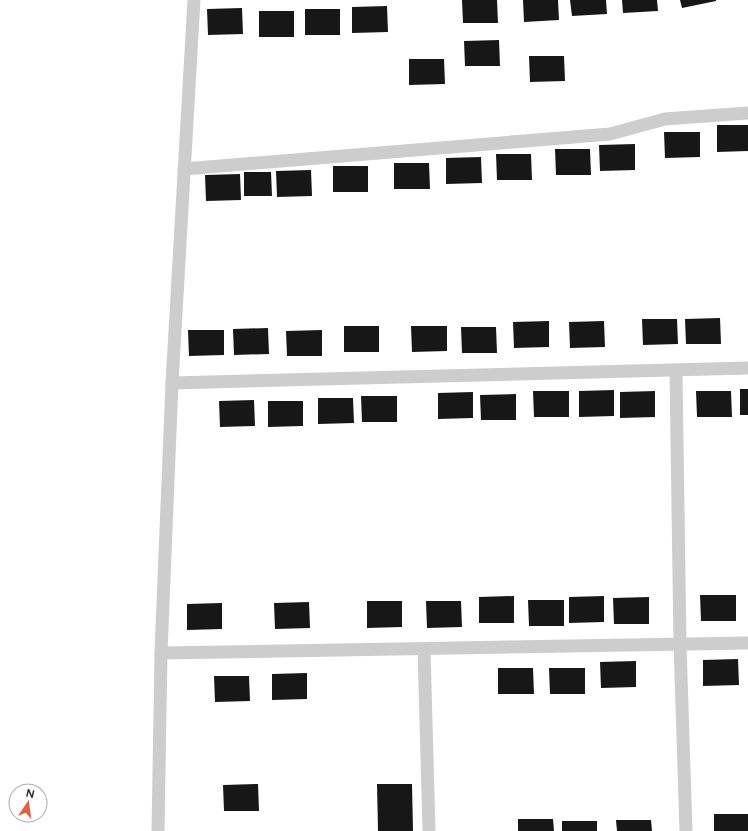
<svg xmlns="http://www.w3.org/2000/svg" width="748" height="831" font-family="Figtree,sans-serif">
  <rect width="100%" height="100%" fill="#fff"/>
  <g fill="#171717">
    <polygon points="462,0 497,0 498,23 463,23"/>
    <polygon points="523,0 558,0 559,20 524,22"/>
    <polygon points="570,0 606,0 607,14 572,16"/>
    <polygon points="622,0 657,0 658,11 623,13"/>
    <polygon points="680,0 716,0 716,1 682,8"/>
    <polygon points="387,6 388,32 352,33 352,7"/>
    <polygon points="242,8 243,34 208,35 207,9"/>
    <rect x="305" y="9" width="35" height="26"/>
    <rect x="259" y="11" width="35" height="26"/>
    <polygon points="499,40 500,66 465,66 464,41"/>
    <polygon points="529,56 564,56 565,81 530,82"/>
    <polygon points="409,59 444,59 445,84 409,85"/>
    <polygon points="717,125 748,125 748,151 717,152"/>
    <polygon points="664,132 700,132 700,157 665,158"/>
    <polygon points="635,144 635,170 600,171 599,145"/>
    <polygon points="555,149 590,149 591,175 556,175"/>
    <polygon points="496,154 531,154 532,180 497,180"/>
    <polygon points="481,157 482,183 446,184 446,158"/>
    <polygon points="394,163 429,163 430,189 394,189"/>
    <rect x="333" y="166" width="35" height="26"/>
    <polygon points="311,170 312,196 277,197 276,171"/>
    <polygon points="244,172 271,172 272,196 244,196"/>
    <polygon points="240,174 241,200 206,201 205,175"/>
    <polygon points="720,318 721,344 686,344 685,319"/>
    <polygon points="642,319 677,319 678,344 643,345"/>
    <polygon points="549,321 549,347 514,348 513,322"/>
    <polygon points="604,321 605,347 570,348 569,322"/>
    <rect x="344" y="326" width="35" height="26"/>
    <polygon points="411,326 447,326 447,351 412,352"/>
    <polygon points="461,327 496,327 497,353 462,353"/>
    <polygon points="268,328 269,354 234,355 233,329"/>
    <polygon points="188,330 224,330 224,355 189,356"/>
    <polygon points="322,330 322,356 287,356 286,331"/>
    <rect x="740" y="389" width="8" height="26"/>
    <polygon points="614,390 614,416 579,417 579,391"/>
    <polygon points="533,391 569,391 569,417 534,417"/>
    <polygon points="655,391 655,417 620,418 620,392"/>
    <polygon points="696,391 731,391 732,417 697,417"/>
    <polygon points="473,392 473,418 438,419 438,393"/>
    <polygon points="516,394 516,420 481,420 480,395"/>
    <polygon points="361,396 397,396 397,422 362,422"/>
    <polygon points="318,398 353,398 354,423 318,424"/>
    <polygon points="254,400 255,426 220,427 219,401"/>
    <polygon points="268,401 303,401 303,426 268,427"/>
    <polygon points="700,595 736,595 736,621 701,621"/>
    <polygon points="514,596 514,623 479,623 479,597"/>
    <polygon points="604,596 604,622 569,623 569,597"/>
    <polygon points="649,597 649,624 614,624 613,598"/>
    <polygon points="528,600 564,600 564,626 529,626"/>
    <polygon points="367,601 402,601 402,627 367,628"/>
    <polygon points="426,601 461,601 462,627 427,628"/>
    <polygon points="309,602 310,628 275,629 274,603"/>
    <polygon points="222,603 222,629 187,630 187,604"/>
    <polygon points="738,659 739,685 703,686 703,660"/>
    <polygon points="636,661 636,687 601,688 600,662"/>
    <polygon points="498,668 533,668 534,694 498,694"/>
    <polygon points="549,668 585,668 585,694 550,694"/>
    <polygon points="307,673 307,699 272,700 272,674"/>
    <polygon points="214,676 249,676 250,701 215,702"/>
    <polygon points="258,784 259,811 224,811 223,785"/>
    <polygon points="377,784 412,784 413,831 378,831"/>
    <rect x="714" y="814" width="34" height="17"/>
    <polygon points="518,819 553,819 554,831 518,831"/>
    <polygon points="616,820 651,820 652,831 617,831"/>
    <rect x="562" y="821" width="35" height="10"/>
  </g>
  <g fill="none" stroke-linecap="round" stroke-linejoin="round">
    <g stroke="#cdcdcd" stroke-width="13">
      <polyline points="184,169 610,134 665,119 748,113"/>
      <polyline points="676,371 680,644 686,831"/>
      <polyline points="172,383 748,368"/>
      <polyline points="424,649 429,831"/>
      <polyline points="161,653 748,643"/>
      <polyline points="158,831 161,653 172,383 194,0"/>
    </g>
  </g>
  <g transform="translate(28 803) rotate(13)"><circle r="19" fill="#ffffff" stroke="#acacac"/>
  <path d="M0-3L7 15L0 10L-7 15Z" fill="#d96541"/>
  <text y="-6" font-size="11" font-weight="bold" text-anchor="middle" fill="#303030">N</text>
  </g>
</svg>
